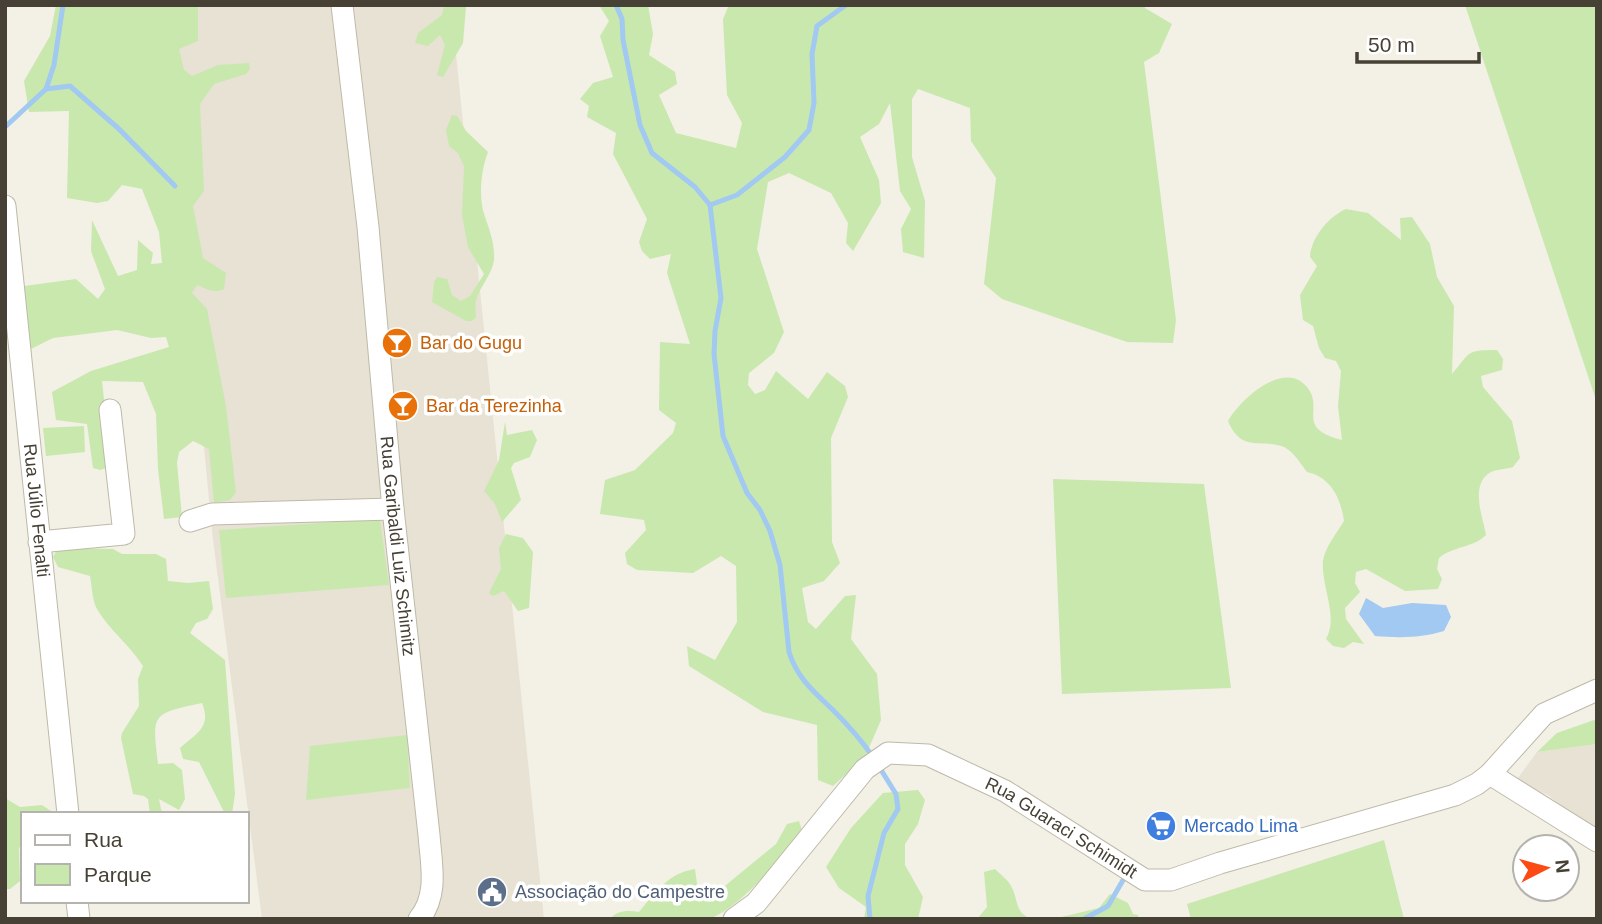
<svg xmlns="http://www.w3.org/2000/svg" width="1602" height="924" font-family="Helvetica,sans-serif">
  <rect width="100%" height="100%" fill="#f3f0e6"/>
  <g fill="#e7e2d4">
    <polygon points="161,5 451,5 544,919 262,919 213,540"/>
    <polygon points="1597,744 1597,830 1578,820 1548,795 1528,786 1518,778 1537,752"/>
  </g>
  <g fill="#c9e8ae">
    <path d="M 56,5 L 198,5 L 198,41 L 179,49 L 184,70 L 192,76 L 218,65 L 249,63 L 250,69 L 246,74 L 214,84 L 200,104 L 204,191 L 193,206 L 203,258 L 226,273 L 224,289 C 214,294 207,289 197,285 L 192,293 L 207,309 L 226,406 L 236,492 L 230,500 L 214,503 L 209,449 L 193,441 L 179,452 L 177,463 L 182,517 L 164,519 L 158,469 L 156,414 L 143,382 L 102,381 L 110,456 L 106,468 L 100,470 L 93,468 L 87,424 L 56,420 L 52,392 L 91,371 L 169,347 L 166,337 L 151,338 L 117,330 L 53,338 L 27,351 L 17,287 L 76,279 L 98,299 L 105,289 L 91,251 L 92,220 L 118,276 L 137,270 L 138,240 L 153,253 L 151,264 L 162,263 L 159,232 L 142,189 L 122,185 L 108,201 L 97,203 L 67,198 L 69,111 L 29,112 L 24,81 L 50,36 Z"/>
    <polygon points="444,5 466,7 463,43 443,77 437,75 445,45 440,35 428,46 415,43 418,33 442,15"/>
    <polygon points="599,5 648,5 653,34 649,55 675,72 677,84 659,95 676,133 736,148 742,123 727,95 723,19 729,5 1144,5 1145,8 1172,24 1159,53 1144,62 1176,320 1173,343 1127,342 1002,299 984,284 996,178 971,141 970,108 918,89 912,99 912,157 925,201 924,258 903,252 901,229 911,209 900,191 890,103 879,124 860,137 879,180 881,203 853,251 846,243 848,223 831,193 789,173 768,182 757,249 784,332 774,353 749,373 748,385 755,394 765,390 776,371 808,399 827,372 845,386 848,397 831,438 832,542 840,563 824,581 802,588 808,622 816,629 845,596 856,595 851,639 877,674 881,720 865,757 833,786 818,780 817,725 763,712 689,666 687,646 715,660 737,622 736,566 721,556 693,573 637,570 627,564 625,553 646,530 644,520 600,514 605,480 635,470 673,433 676,423 659,410 660,342 690,344 667,273 671,254 650,259 642,251 639,242 647,219 613,154 616,133 587,117 589,106 580,99 593,83 613,77 600,36 609,21"/>
    <polygon points="1465,5 1597,5 1597,403"/>
    <path d="M 452,115 L 457,116 L 466,131 L 488,152 C 481,170 478,198 485,217 C 490,231 495,245 494,260 C 492,275 480,286 476,300 C 475,305 476,312 476,317 L 472,321 L 466,321 L 432,302 L 434,282 L 437,277 L 447,279 L 452,295 L 461,301 L 470,296 L 484,274 L 468,247 L 462,215 L 464,166 L 458,153 L 449,146 L 446,130 Z"/>
    <path d="M 1346,209 L 1368,213 L 1401,240 L 1400,218 L 1412,217 L 1430,244 L 1437,277 L 1454,306 L 1452,374 C 1471,352 1465,350 1497,350 L 1503,359 L 1502,370 L 1481,376 L 1483,387 L 1512,421 L 1520,458 L 1513,467 C 1507,469 1497,469 1491,472 C 1469,484 1483,517 1486,535 C 1473,548 1453,546 1439,558 L 1437,569 L 1442,579 L 1438,589 L 1405,591 L 1366,569 L 1356,572 L 1355,583 L 1360,592 L 1345,608 L 1346,619 L 1364,644 L 1353,642 L 1344,648 L 1333,646 L 1326,639 C 1339,616 1321,588 1323,561 C 1325,547 1337,533 1344,521 C 1341,499 1331,477 1307,472 C 1300,463 1294,452 1284,447 C 1262,438 1242,454 1228,421 C 1240,400 1284,359 1307,387 C 1325,409 1294,428 1342,440 L 1338,406 L 1341,371 L 1336,361 L 1325,358 L 1319,348 L 1313,326 L 1303,320 L 1300,295 L 1317,266 L 1310,257 C 1311,238 1328,217 1346,209 Z"/>
    <polygon points="505,422 507,435 532,430 537,440 530,457 514,463 511,468 521,500 502,522 495,504 484,491 499,460"/>
    <polygon points="84,426 85,452 46,456 43,428"/>
    <polygon points="1053,479 1204,484 1231,688 1062,694"/>
    <polygon points="380,519 389,585 226,598 219,530"/>
    <polygon points="506,534 523,538 533,552 529,608 518,611 504,591 493,596 489,593 501,569 499,548"/>
    <path d="M 58,548 L 113,549 L 122,554 L 156,554 L 166,559 L 168,581 L 188,583 L 209,581 L 213,609 L 207,619 L 196,623 L 190,633 L 225,660 L 235,794 L 232,814 L 224,812 L 199,762 L 183,759 L 180,748 C 196,733 212,728 202,703 C 151,714 152,713 158,764 L 173,763 L 182,770 L 185,799 L 179,810 L 159,799 L 162,814 L 150,814 L 148,799 L 144,796 L 133,794 L 121,738 L 122,733 L 139,706 L 138,679 L 143,666 C 130,645 109,630 97,609 C 92,600 92,586 90,576 L 58,567 L 53,557 Z"/>
    <polygon points="1597,719 1597,744 1537,752 1557,733"/>
    <polygon points="407,735 410,788 306,800 310,746"/>
    <polygon points="918,790 925,800 918,824 905,844 905,865 923,897 918,919 864,919 866,907 839,888 826,867 851,828 883,793"/>
    <polygon points="5,798 20,807 42,805 51,811 51,814 23,814 23,843 19,848 20,881 10,889 5,889"/>
    <path d="M 799,821 L 802,830 C 778,859 745,905 709,919 L 610,919 C 617,910 628,910 639,912 C 656,892 668,873 695,869 L 698,891 L 720,890 L 776,844 L 787,824 Z"/>
    <polygon points="1384,840 1404,919 1191,919 1187,904"/>
    <path d="M 995,869 C 1000,874 1008,880 1011,886 C 1019,900 1014,914 1033,919 L 973,919 L 978,918 L 987,907 L 984,872 Z"/>
    <polygon points="1110,894 1128,903 1133,914 1138,915 1139,919 1053,919 1099,908"/>
  </g>
  <path fill="#a1c9f1" d="M 1366,598 L 1383,608 L 1412,603 L 1446,605 L 1451,617 L 1444,631 C 1420,638 1400,638 1375,636 L 1359,614 Z"/>
  <g fill="none" stroke-linecap="round" stroke-linejoin="round">
    <g stroke="#a1c9f1" stroke-width="5">
      <path d="M 616,5 L 622,19 L 623,40 L 640,125 L 652,153 L 695,187 L 710,205 L 721,298 L 715,331 L 714,354 L 723,436 L 747,493 L 760,510 L 770,531 L 780,565 L 789,652 C 797,678 814,692 833,710 C 847,724 862,741 873,757"/>
      <polyline points="46,89 54,65 63,5"/>
      <polyline points="5,127 46,89 70,86 119,129 175,186"/>
      <polyline points="710,205 737,195 785,157 809,130 814,103 812,54 817,26 846,5"/>
      <polyline points="870,919 868,896 884,833 898,809 896,794 878,765"/>
      <polyline points="1084,919 1108,906 1126,875"/>
    </g>
    <g stroke="#beb9a8" stroke-width="23">
      <g id="minor">
        <path id="s1" d="M 342,5 L 368,227 L 393,509 L 429,835 C 431,863 439,895 419,919"/>
        <path id="s2" d="M 5,206 L 68,814"/>
        <polyline points="190,521 212,514 393,509"/>
        <polyline points="39,542 124,534 110,410"/>
        <polyline points="1490,774 1597,841"/>
        <polyline points="77,901 79,919"/>
        <path id="s3" d="M 734,919 L 756,903 L 865,769 L 888,753 L 928,755 L 1005,791 L 1145,880 L 1171,880 L 1220,863 L 1455,795 L 1477,784 L 1490,774 L 1544,714 L 1597,690"/>
      </g>
    </g>
    <use href="#minor" stroke="#fff" stroke-width="21"/>
  </g>
  <defs>
    <g id="bar-disc" transform="scale(1.575)"><circle r="9.5" fill="#e8710a" stroke="#fff"/><path d="M-6-5H6L.8 .8V4.5H3.5V6h-7V4.5H-.8V.8Z" fill="#fff"/></g>
    <g id="supermarket-disc" transform="scale(1.575)"><circle r="9.5" fill="#3f7fe0" stroke="#fff"/><path d="M-6-5.5h2.5l.6 2H6L4.5 2H-2.5L-4.4-4H-6ZM-1.5 3.2a1.3 1.3 0 1 0 .1 0ZM3 3.2a1.3 1.3 0 1 0 .1 0Z" fill="#fff"/></g>
    <g id="civic-disc" transform="scale(1.575)"><circle r="9.5" fill="#5c6f8a" stroke="#fff"/><path d="M-.6-6.5H3V-4.5H.6V-3L4-1V1h2V6H-6V1h2V-1L-.6-3ZM-1.2 2.5V6h2.4V2.5Z" fill="#fff"/></g>
  </defs>
  <g fill-rule="evenodd">
    <use href="#bar-disc" x="397" y="343"/>
    <use href="#bar-disc" x="403" y="406"/>
    <use href="#supermarket-disc" x="1161" y="826"/>
    <use href="#civic-disc" x="492" y="892"/>
  </g>
  <g text-anchor="middle" dominant-baseline="central" stroke-width="7" stroke-linejoin="round" paint-order="stroke">
    <g font-size="18" fill="#c56008" stroke="#fff" text-anchor="start">
      <text x="420" y="343">Bar do Gugu</text>
      <text x="426" y="406">Bar da Terezinha</text>
    </g>
    <g font-size="18" fill="#464035" stroke="#fff">
      <text stroke="none"><textPath href="#s2" startOffset="306">Rua Júlio Fenalti</textPath></text>
      <text stroke="none"><textPath href="#s1" startOffset="544">Rua Garibaldi Luiz Schimitz</textPath></text>
      <text stroke="none"><textPath href="#s3" startOffset="420">Rua Guaraci Schimidt</textPath></text>
    </g>
    <g font-size="18" fill="#366cbe" stroke="#fff" text-anchor="start">
      <text x="1184" y="826">Mercado Lima</text>
    </g>
    <g font-size="18" fill="#4e5e75" stroke="#fff" text-anchor="start">
      <text x="515" y="892">Associação do Campestre</text>
    </g>
  </g>
  <rect width="1602" height="924" fill="none" stroke="#464035" stroke-width="14"/>
  <rect x="21" y="812" width="228" height="91" fill="#ffffff" stroke="#b5b3ae" stroke-width="2"/>
  <rect x="35" y="835" width="35" height="10" fill="#ffffff" stroke="#b5b3ae" stroke-width="2"/>
  <text x="84" y="847" font-size="21" fill="#464035">Rua</text>
  <rect x="35" y="864" width="35" height="21" fill="#c9e8ae" stroke="#b5b3ae" stroke-width="2"/>
  <text x="84" y="882" font-size="21" fill="#464035">Parque</text>
  <g transform="translate(1546 868) rotate(84)"><circle r="33" fill="#ffffff" stroke="#b5b3ae" stroke-width="2"/>
  <path d="M0-5L12 26L0 18L-12 26Z" fill="#fc4a14"/>
  <text y="-10" font-size="19" font-weight="bold" text-anchor="middle" fill="#464035">N</text>
  </g>
  <path d="M1357 52v10h122v-10" fill="none" stroke="#464035" stroke-width="3.5"/>
  <text x="1368" y="52" font-size="21" fill="#464035" stroke="#ffffff" stroke-width="5" paint-order="stroke">50 m</text>
</svg>
